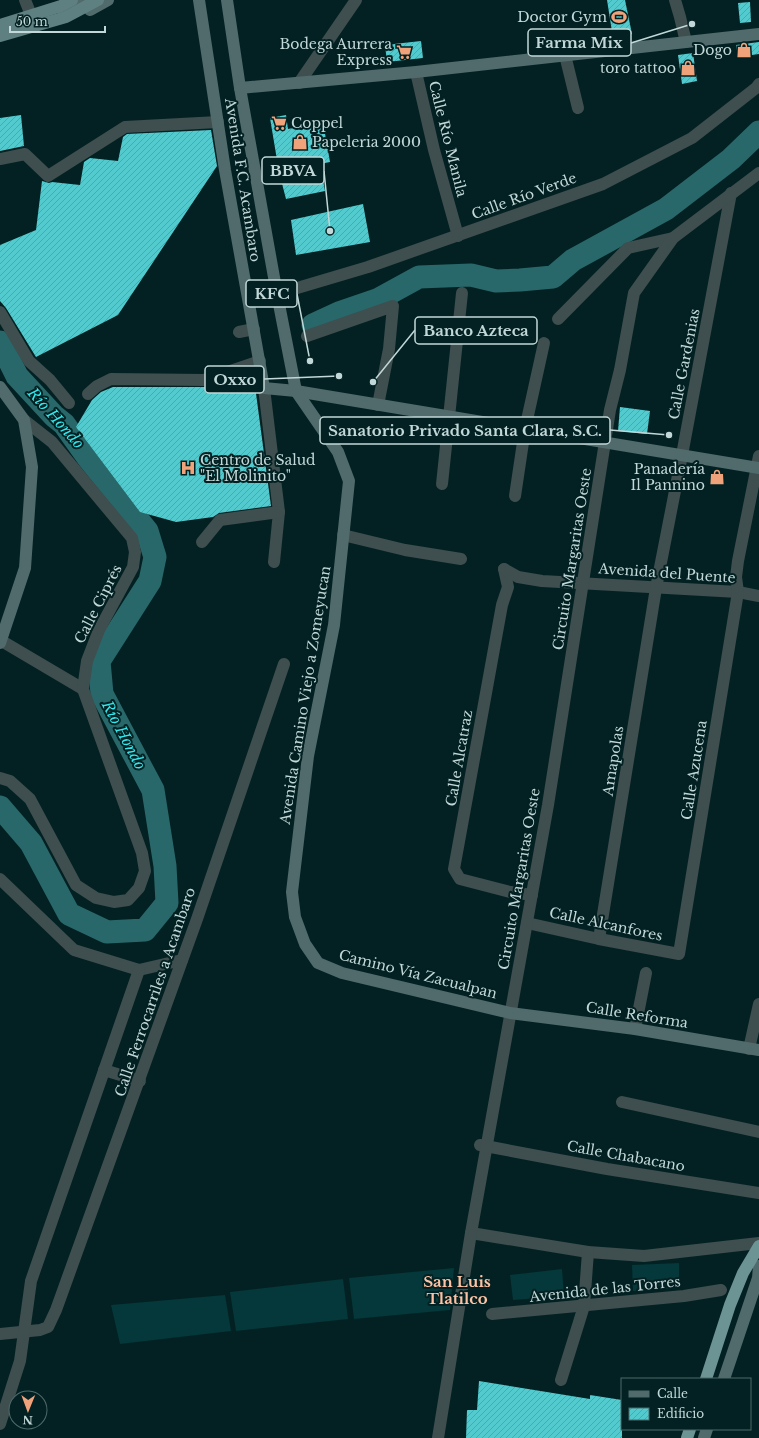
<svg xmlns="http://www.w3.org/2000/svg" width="759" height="1438" font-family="'Libre Baskerville',serif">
  <defs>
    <pattern id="building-hatch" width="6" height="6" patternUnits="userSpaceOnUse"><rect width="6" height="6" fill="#53cace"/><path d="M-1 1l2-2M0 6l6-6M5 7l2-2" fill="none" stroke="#4da8aa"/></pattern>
  </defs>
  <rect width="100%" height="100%" fill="#032122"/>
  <g fill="#04383a">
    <polygon points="679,1263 679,1288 633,1291 632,1265"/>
    <polygon points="454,1268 450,1310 354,1319 349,1278"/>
    <polygon points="562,1269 564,1296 513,1300 510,1275"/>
    <polygon points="343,1279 348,1319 236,1331 230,1292"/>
    <polygon points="225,1295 231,1331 120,1344 111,1305"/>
  </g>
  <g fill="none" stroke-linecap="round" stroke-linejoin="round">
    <g stroke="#29686a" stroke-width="23">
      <polyline points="313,325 339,313 377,300 419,277 471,275 496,281 520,280 553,277 573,260 666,209 731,159 759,132"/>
      <polyline points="0,342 17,376 54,416 64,424 89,459 147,531 155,557 150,581 99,661 102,694 153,790 165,866 167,903 145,930 107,932 69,914 31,843 0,807"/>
    </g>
  </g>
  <g fill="url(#building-hatch)">
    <polygon points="607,0 625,0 632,34 613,38"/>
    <polygon points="750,2 751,22 740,23 738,3"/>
    <polygon points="421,41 423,58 387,62 385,45"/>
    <polygon points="759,42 759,54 738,57 736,45"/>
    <polygon points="693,53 697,81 682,84 678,55"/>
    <polygon points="21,115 24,146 0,151 0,118"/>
    <polygon points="286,115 288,129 323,122 330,162 320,164 325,191 286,199 279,172 270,118"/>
    <polygon points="211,130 217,166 118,315 36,357 6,308 0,301 0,245 36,230 42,181 49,183 52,182 80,185 84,162 90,158 118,161 123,137 127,134"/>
    <polygon points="363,204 370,242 296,255 291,220"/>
    <polygon points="253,371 271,506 219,513 213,517 176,522 140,512 76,427 92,400 101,392 113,387 204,387"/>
    <polygon points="620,407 650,411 647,434 618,431"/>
    <polygon points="479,1381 590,1399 590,1395 622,1400 622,1438 466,1438 467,1410 477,1410"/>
  </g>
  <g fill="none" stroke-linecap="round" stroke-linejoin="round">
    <g stroke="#3f4e4f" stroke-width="12">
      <polyline points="25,0 35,25"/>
      <polyline points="675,0 680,17 686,42"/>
      <polyline points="565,55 578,108"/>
      <polyline points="416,72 434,150 458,236"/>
      <polyline points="299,83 356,0"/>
      <polyline points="0,159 25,154 48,176 125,127 218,122"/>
      <polyline points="277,294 368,267 603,184 692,138 756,88 759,84"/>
      <polyline points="0,312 29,361 50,380 69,403"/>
      <polyline points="558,319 628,248 673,238"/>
      <polyline points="239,332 254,329"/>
      <polyline points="307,336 393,306 389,349 378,405"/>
      <polyline points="264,388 279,512 274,562"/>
      <polyline points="88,394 97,386 111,379 204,380 260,361"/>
      <polyline points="442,484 462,293"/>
      <polyline points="515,496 525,429 544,343"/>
      <polyline points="343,535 405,550 461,559"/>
      <polyline points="202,542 220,520 279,512"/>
      <polyline points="504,569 508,587 502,605 454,869 460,879 510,892 532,895"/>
      <polyline points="504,569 518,577 542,581 738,592 759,596"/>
      <polyline points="0,640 83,689"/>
      <polyline points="0,778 10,781 30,799 76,885 96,898 114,902 128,900 139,888 145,871 142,853 83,689 87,661 99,630 133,567 135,552 132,538 52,442 24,420"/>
      <polyline points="0,879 74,950 139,970 182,960"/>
      <polyline points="527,923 599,939 679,954 738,592 736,577 738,561 759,456"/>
      <polyline points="599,939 656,588 682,455 731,193"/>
      <polyline points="635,1029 646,973"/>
      <polyline points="749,1049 759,1004"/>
      <polyline points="104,1070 140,1081"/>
      <polyline points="622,1102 759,1132"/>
      <polyline points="480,1145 607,1169 759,1193"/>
      <polyline points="471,1233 588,1252 644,1256 759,1243"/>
      <polyline points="492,1314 684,1296 721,1290"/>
      <polyline points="0,1334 40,1330 48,1327 56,1310 197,919 284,664"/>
      <polyline points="561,1380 584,1306 588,1252"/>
      <polyline points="0,1424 20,1361 31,1281 139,970"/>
      <polyline points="438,1438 471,1233 548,805 610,410 620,370 634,293 673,238 759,173"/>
    </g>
    <g stroke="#516a6b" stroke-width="12">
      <polyline points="199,0 225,170 264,388 296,391 759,468"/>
      <polyline points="227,0 240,88 277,294 296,391 338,452 349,481 334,625 308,756 292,892 295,917 305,944 318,963 342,973 510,1013 635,1029 759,1050"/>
      <polyline points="62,9 83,0"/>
      <polyline points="90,10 108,0"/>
      <polyline points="240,88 416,72 759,34"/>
      <polyline points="0,387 24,420 32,467 25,568 0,643"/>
      <polyline points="724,1379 758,1278 759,1266"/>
      <polyline points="704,1438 707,1429"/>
    </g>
    <g stroke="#6c9495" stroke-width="12">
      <polyline points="706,1379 730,1305 743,1273 759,1246"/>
      <polyline points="687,1438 690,1429"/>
    </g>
    <g stroke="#5f8081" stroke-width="12">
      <polyline points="0,25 61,6 72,0"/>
      <polyline points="0,36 66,17 98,0"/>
    </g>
  </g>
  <defs>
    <g id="stadium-bare" transform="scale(1.2)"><path d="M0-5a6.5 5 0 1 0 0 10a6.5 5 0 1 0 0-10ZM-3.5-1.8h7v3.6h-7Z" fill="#f0a27a" stroke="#032122" stroke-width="2.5" paint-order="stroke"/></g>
    <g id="shop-bare" transform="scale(1.2)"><path d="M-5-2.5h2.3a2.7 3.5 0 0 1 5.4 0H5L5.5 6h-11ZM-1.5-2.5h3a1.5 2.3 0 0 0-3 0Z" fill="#f0a27a" stroke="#032122" stroke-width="2.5" paint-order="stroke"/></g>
    <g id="supermarket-bare" transform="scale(1.2)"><path d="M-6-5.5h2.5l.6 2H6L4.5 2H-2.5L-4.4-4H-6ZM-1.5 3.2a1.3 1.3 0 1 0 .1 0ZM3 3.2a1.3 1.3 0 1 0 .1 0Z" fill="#f0a27a" stroke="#032122" stroke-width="2.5" paint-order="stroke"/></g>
    <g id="hospital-bare" transform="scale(1.2)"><path d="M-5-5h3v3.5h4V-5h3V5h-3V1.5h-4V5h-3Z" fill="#f0a27a" stroke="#032122" stroke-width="2.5" paint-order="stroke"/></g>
  </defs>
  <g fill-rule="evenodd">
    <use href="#stadium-bare" x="619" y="17"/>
    <use href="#shop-bare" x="744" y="50"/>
    <use href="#supermarket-bare" x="404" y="52"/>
    <use href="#shop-bare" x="688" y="68"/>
    <use href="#supermarket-bare" x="279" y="123"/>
    <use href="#shop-bare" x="300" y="142"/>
    <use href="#hospital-bare" x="188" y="468"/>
    <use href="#shop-bare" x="717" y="477"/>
  </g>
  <g text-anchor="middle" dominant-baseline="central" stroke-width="4" stroke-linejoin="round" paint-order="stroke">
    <g font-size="14" fill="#c2d7d7" stroke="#032122" text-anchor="end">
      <text x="607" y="17">Doctor Gym</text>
      <text x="392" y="44">Bodega Aurrera<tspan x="392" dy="16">Express</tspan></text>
      <text x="732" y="50">Dogo</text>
      <text x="676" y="68">toro tattoo</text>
      <text x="291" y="123" text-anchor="start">Coppel</text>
      <text x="312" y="142" text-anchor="start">Papeleria 2000</text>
      <text x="200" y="460" text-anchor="start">Centro de Salud<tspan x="200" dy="16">"El Molinito"</tspan></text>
      <text x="705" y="469">Panadería<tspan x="705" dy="16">Il Pannino</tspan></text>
    </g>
    <g font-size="14" fill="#c2d7d7" stroke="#032122">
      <text transform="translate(448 139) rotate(76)">Calle Río Manila</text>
      <text transform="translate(243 180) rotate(81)">Avenida F.C. Acambaro</text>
      <text transform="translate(524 196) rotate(-20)">Calle Río Verde</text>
      <text transform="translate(684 364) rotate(-79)">Calle Gardenias</text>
      <text transform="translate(572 559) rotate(-81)">Circuito Margaritas Oeste</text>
      <text transform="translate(667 573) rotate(4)">Avenida del Puente</text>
      <text transform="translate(98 604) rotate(-63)">Calle Ciprés</text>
      <text transform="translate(305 695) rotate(-81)">Avenida Camino Viejo a Zomeyucan</text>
      <text transform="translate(459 758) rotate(-80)">Calle Alcatraz</text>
      <text transform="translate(613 761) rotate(-81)">Amapolas</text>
      <text transform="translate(694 770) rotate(-81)">Calle Azucena</text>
      <text transform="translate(519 879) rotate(-80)">Circuito Margaritas Oeste</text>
      <text transform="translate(606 924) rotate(12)">Calle Alcanfores</text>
      <text transform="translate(418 974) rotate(14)">Camino Vía Zacualpan</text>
      <text transform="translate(155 992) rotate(-71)">Calle Ferrocarriles a Acambaro</text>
      <text transform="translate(637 1015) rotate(9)">Calle Reforma</text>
      <text transform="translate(626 1156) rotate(10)">Calle Chabacano</text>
      <text transform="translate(605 1289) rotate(-6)">Avenida de las Torres</text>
    </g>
    <g font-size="15" font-style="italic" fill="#33e7ec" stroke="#032122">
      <text transform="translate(56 418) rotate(48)">Río Hondo</text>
      <text transform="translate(124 735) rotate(62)">Río Hondo</text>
    </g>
    <g font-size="15" font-weight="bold" fill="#fec3a4" stroke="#032122">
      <text x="457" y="1281">San Luis<tspan x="457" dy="17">Tlatilco</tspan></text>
    </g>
  </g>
  <path fill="none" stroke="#c2d7d7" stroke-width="1.5" d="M692 24L631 43M330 231L324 171M310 361L297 294M373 382L415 330M339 376L264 379M669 435L610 430"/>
  <g fill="#c2d7d7" stroke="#032122" stroke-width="1.5">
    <circle cx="692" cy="24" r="4"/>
    <circle cx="330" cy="231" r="4"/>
    <circle cx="310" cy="361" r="4"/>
    <circle cx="373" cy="382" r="4"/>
    <circle cx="339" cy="376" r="4"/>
    <circle cx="669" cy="435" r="4"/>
  </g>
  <g fill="#032122" stroke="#c2d7d7" stroke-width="1.5">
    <rect x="528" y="29" width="103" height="27" rx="4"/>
    <rect x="262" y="157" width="62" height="27" rx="4"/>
    <rect x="246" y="280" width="51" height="27" rx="4"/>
    <rect x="415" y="317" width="122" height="27" rx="4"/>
    <rect x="205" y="366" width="59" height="27" rx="4"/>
    <rect x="320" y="417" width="290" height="27" rx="4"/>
  </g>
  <g font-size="15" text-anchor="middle" font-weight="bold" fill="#c2d7d7">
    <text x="579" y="48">Farma Mix</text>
    <text x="293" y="176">BBVA</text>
    <text x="272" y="299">KFC</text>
    <text x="476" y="336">Banco Azteca</text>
    <text x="235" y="385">Oxxo</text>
    <text x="465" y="436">Sanatorio Privado Santa Clara, S.C.</text>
  </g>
  <rect x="621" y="1378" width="130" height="52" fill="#032122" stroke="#4f6a6a"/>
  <rect x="629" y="1391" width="20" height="6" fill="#516a6b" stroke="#4f6a6a"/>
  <text x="657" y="1398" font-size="12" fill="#c2d7d7">Calle</text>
  <rect x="629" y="1408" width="20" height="12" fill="url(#building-hatch)" stroke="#4f6a6a"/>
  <text x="657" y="1418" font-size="12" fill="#c2d7d7">Edificio</text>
  <g transform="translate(28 1410) rotate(181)"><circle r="19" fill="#032122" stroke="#4f6a6a"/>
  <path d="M0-3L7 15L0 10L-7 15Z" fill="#f0a27a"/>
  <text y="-6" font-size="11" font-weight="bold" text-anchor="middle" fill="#c2d7d7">N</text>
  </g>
  <path d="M10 26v6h95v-6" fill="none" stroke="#c2d7d7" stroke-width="2"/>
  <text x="16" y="26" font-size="12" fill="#c2d7d7" stroke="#032122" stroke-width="3" paint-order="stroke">50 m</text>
</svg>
